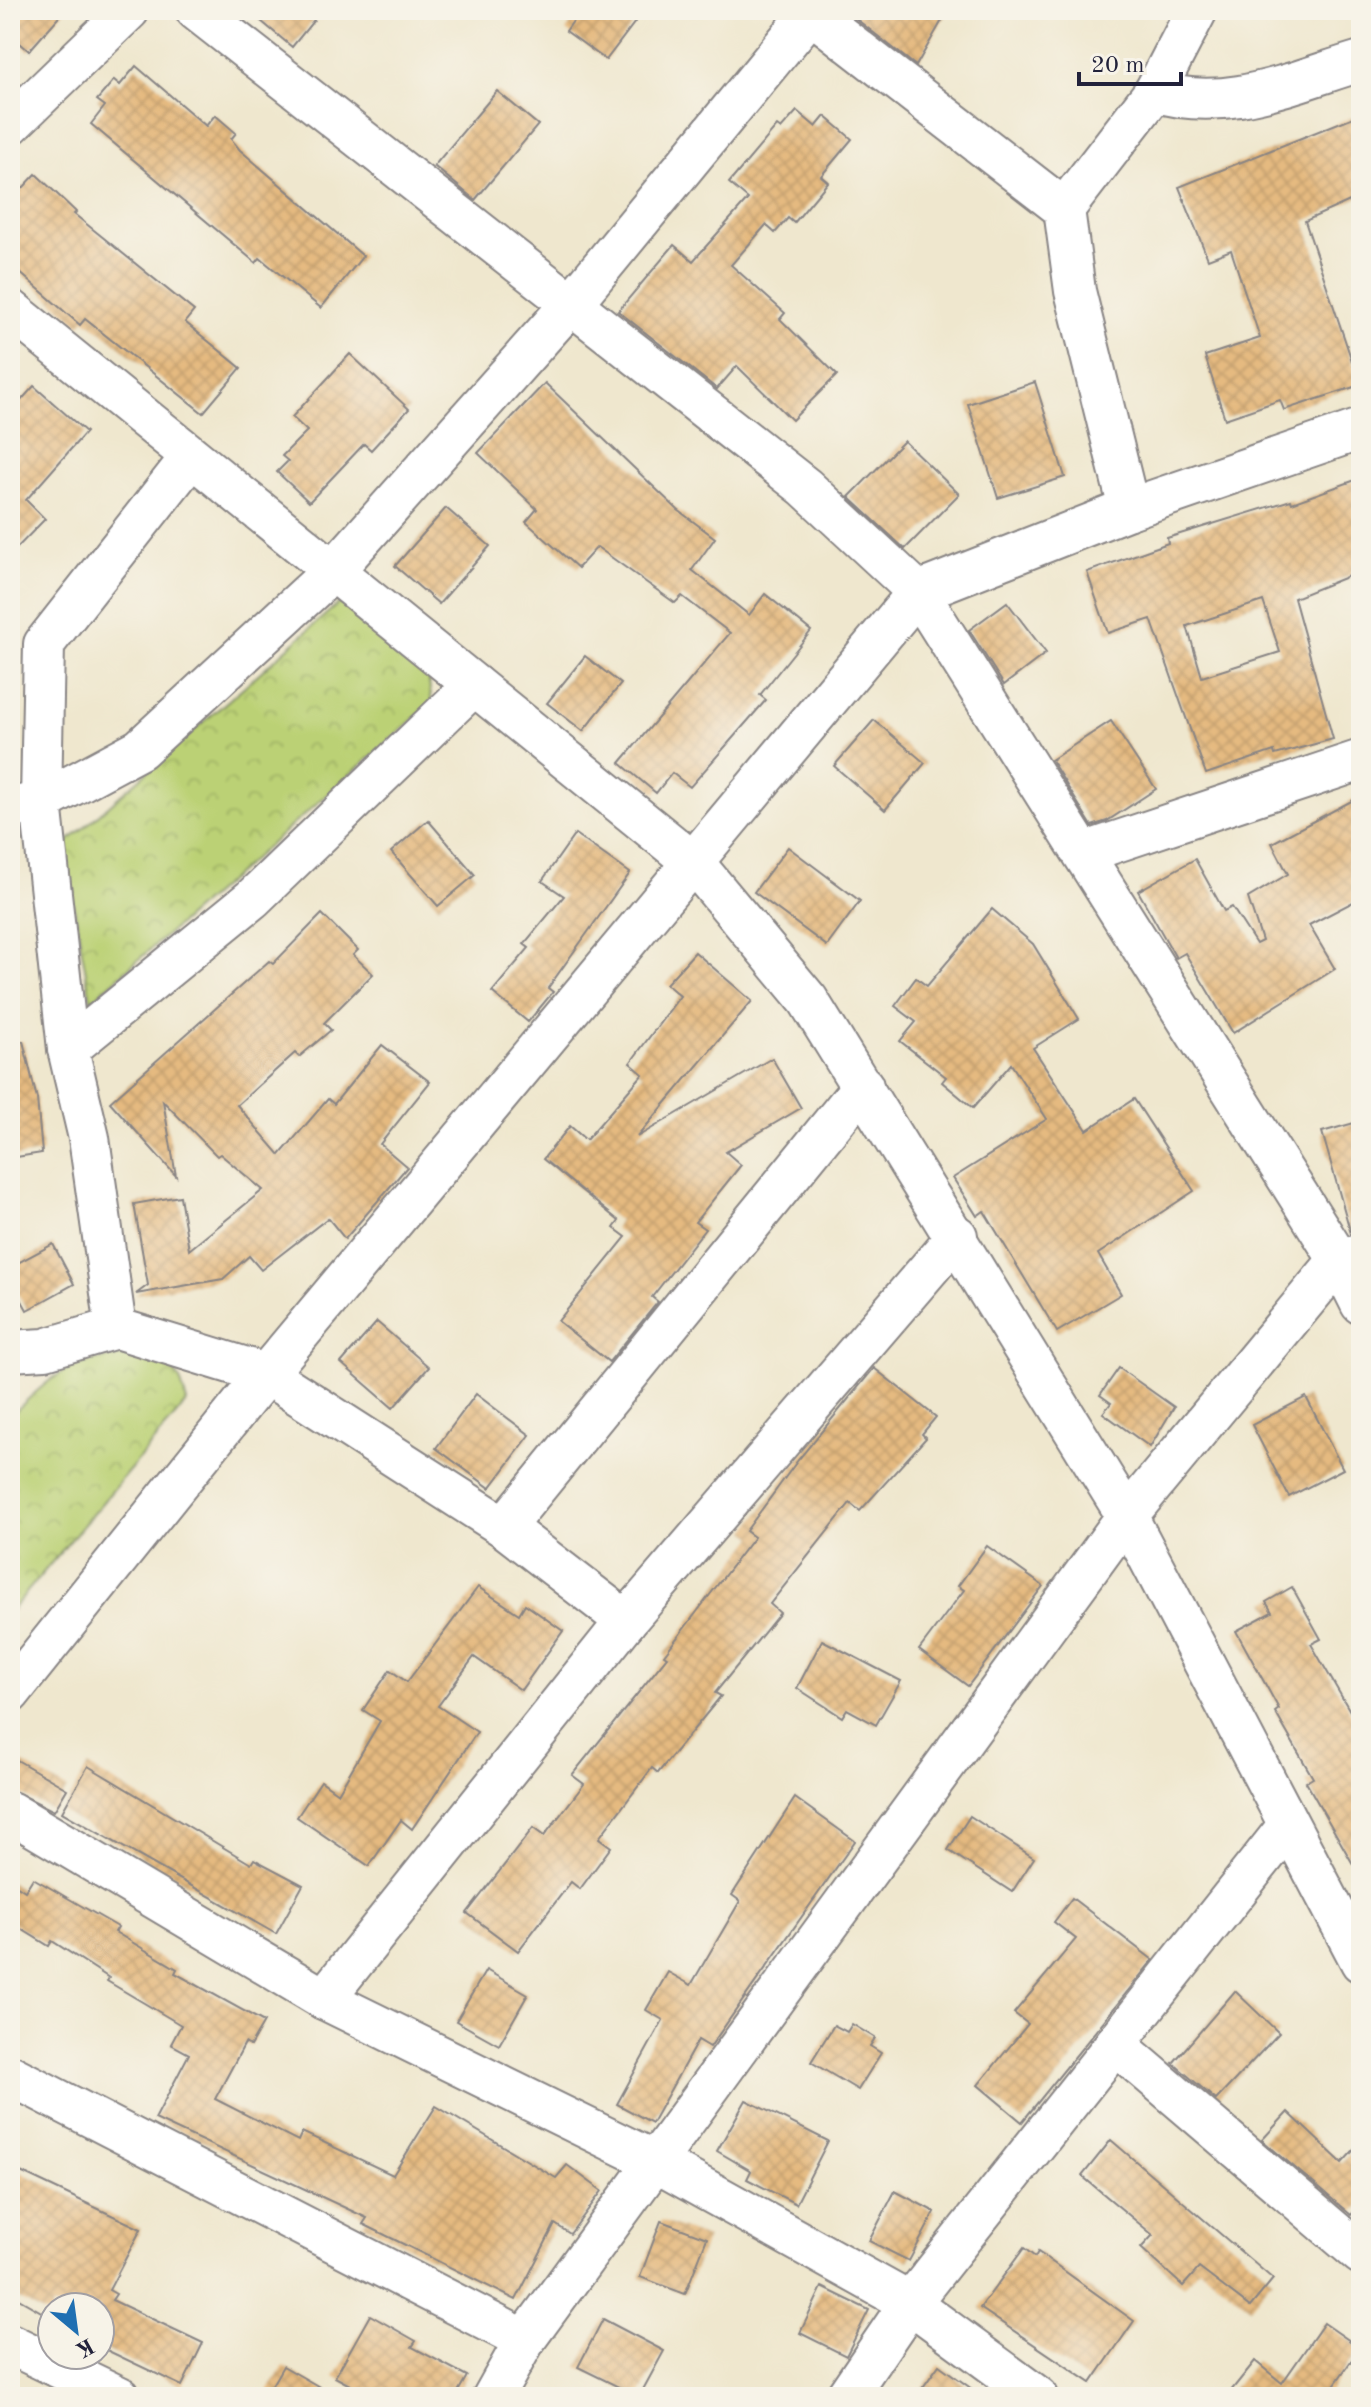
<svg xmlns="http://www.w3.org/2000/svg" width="1371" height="2407" font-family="'Old Standard TT',serif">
  <defs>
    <pattern id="park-crowns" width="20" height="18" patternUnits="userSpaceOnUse" patternTransform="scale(2)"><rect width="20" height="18" fill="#bbd175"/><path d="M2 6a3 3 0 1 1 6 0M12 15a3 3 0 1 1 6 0" fill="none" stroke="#a0b366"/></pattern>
    <pattern id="building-cross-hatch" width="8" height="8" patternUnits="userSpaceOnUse" patternTransform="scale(2)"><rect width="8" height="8" fill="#e5ba80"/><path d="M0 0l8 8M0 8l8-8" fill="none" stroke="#c4a070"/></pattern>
  </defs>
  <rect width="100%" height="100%" fill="#f7f3e8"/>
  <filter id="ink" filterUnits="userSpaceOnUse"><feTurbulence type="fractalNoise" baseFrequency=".0125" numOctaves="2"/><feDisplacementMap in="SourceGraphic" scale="16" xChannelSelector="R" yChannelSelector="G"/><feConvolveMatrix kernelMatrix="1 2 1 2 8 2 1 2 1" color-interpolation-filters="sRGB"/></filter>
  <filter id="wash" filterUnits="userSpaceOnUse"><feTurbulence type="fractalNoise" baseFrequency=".006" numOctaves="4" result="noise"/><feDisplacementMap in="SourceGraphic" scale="32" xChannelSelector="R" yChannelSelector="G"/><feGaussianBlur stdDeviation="1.8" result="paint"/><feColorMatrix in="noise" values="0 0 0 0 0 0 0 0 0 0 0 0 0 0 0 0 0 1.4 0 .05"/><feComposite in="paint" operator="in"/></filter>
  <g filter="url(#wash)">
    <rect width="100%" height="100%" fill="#efe7ce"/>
    <g fill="url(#park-crowns)" stroke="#6e7a58" stroke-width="2">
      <polygon points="340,602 428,676 432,703 91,1001 63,846"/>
      <path d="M 135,1354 L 166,1359 L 180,1380 L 187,1402 L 10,1612 L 10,1416 C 59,1370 66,1362 135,1354 Z"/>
    </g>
    <g id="blocks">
      <g fill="url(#building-cross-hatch)" fill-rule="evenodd">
        <polygon points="10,10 65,10 29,51 10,34"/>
        <polygon points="248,10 322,10 292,47"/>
        <polygon points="581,10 644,10 606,60 566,31"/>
        <polygon points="859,10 948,10 916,66 855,18"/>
        <polygon points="136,66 206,126 215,115 236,133 231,139 240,150 363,256 321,308 260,258 256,263 91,124 105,106 97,100 114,80 120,85"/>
        <polygon points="497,91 538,125 475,200 434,166"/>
        <polygon points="797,111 816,127 825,116 852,139 821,176 828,182 794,223 788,218 775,233 766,225 731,265 785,313 780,319 837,375 792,420 737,366 717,389 618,311 674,245 693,261 748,199 729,183 777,126 781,129"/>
        <polygon points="1361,114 1361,196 1305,221 1360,385 1284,410 1280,400 1225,419 1205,356 1260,338 1231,250 1208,259 1179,187"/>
        <polygon points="36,174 76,212 74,214 194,311 185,322 241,368 203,413 85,319 80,325 10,264 10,178 22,189"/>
        <polygon points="350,354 409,409 371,450 364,444 309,502 277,472 288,461 282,456 307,431 292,417"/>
        <polygon points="1035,382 1065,477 998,498 968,404"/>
        <polygon points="545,383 678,510 715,538 692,570 749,615 765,594 811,631 760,695 766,700 690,787 672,773 656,793 620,763 730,633 682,596 675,603 597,547 578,568 526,522 537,509 478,453"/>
        <polygon points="34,386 86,432 26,500 45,519 10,555 10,413"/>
        <polygon points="904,441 959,494 905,549 849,497"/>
        <path d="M 1361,478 L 1361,571 L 1294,598 L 1333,739 L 1275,755 L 1274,751 L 1206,774 L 1151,619 L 1108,633 L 1087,572 L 1168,543 L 1167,538 L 1291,500 L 1292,503 ZM 1263,601 L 1280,652 L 1202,677 L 1187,626 Z"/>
        <polygon points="446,508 490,546 439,604 395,566"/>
        <polygon points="1007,602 1046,653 1004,685 969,630"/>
        <polygon points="585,656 621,684 583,731 547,703"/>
        <polygon points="874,720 925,763 885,810 834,766"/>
        <polygon points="1111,721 1156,789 1107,821 1092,826 1051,760"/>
        <polygon points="1361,796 1361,898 1309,925 1335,969 1233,1033 1185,953 1176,958 1138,891 1195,859 1224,911 1232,907 1256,944 1262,941 1248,898 1288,874 1272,843"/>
        <polygon points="428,820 475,875 438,906 391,852"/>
        <polygon points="575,834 630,873 548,988 553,992 528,1022 492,992 529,948 524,944 564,896 542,881"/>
        <polygon points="788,847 860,901 827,946 754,892"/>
        <polygon points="992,909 1033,944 1079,1019 1033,1048 1087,1130 1134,1099 1194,1191 1098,1254 1121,1294 1057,1332 984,1211 977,1216 953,1178 1047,1119 1011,1064 973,1108 942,1082 946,1077 900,1041 916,1022 895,1006 916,978 927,986"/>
        <polygon points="322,914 358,950 353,955 373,974 324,1023 331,1030 299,1057 295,1053 237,1105 280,1155 328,1099 334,1104 382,1045 430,1082 380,1144 407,1167 345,1239 328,1218 261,1270 249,1256 223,1279 136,1294 148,1285 134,1204 180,1196 189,1250 263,1190 220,1154 217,1156 163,1101 176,1176 110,1102 269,961 273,964"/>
        <polygon points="695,952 752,1001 637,1137 772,1058 801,1108 726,1152 741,1165 695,1222 705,1229 652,1297 658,1302 609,1362 558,1321 626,1237 614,1228 619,1221 543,1159 570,1126 586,1140 643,1074 630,1063 680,996 666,984"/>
        <polygon points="23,1041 37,1099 42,1153 10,1158 10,1042"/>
        <polygon points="1361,1121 1361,1233 1351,1234 1322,1132"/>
        <polygon points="53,1244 74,1284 27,1310 10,1279 10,1267"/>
        <polygon points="377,1322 429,1367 393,1408 341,1363"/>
        <polygon points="874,1368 936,1417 922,1434 926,1438 860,1511 850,1503 770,1604 780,1613 715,1693 721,1696 658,1773 652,1768 599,1838 611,1847 580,1889 571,1882 518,1951 467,1913 533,1828 544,1836 584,1784 572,1775 667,1657 664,1655 754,1537 746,1531 798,1460"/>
        <polygon points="1119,1368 1174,1407 1150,1447 1103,1413 1111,1403 1100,1395"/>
        <polygon points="476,1394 530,1435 490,1488 436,1448"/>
        <polygon points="1306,1397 1343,1469 1289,1497 1252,1425"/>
        <polygon points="987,1546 1043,1586 968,1686 919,1650 964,1590 958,1586"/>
        <polygon points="478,1587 519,1614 525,1604 563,1631 521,1690 474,1657 438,1706 477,1732 412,1829 401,1820 369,1866 297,1817 321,1781 338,1793 380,1721 363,1710 390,1670 407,1682"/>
        <polygon points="1292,1587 1321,1639 1311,1644 1361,1730 1361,1878 1306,1782 1313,1778 1275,1712 1279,1709 1236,1631 1272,1612 1266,1602"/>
        <polygon points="822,1640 901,1681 876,1725 847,1709 842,1717 797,1688"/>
        <polygon points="10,1756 67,1789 54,1811 10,1789"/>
        <polygon points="88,1766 251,1864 254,1859 303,1885 276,1934 62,1812"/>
        <polygon points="795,1798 855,1841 710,2047 698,2040 652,2123 617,2104 663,2020 646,2010 668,1972 691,1985 740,1901 732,1895"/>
        <polygon points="970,1816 1034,1858 1012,1892 948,1850"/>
        <polygon points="33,1878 118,1927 115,1932 177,1969 175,1973 264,2022 250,2046 245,2043 215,2099 298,2141 302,2132 393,2175 436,2106 556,2178 567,2165 602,2191 570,2234 555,2224 516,2300 363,2224 367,2218 155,2119 189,2054 171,2044 181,2025 107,1981 109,1978 52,1941 49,1946 10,1922 10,1881 25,1891"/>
        <polygon points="1072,1898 1153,1960 1022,2122 978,2085 1028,2024 1014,2013 1076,1939 1054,1922"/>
        <polygon points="486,1970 528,1994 499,2045 456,2021"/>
        <polygon points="1235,1991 1279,2033 1216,2100 1173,2063"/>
        <polygon points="852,2024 875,2038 870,2046 881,2053 858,2090 811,2062 834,2025 847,2032"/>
        <polygon points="746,2100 828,2141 796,2204 747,2179 751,2171 717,2151"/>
        <polygon points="1288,2112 1342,2163 1361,2142 1361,2205 1351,2215 1262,2140"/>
        <polygon points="1111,2140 1273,2279 1250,2307 1199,2268 1183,2286 1141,2248 1153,2235 1082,2176"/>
        <polygon points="10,2167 141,2229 109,2290 116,2294 112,2300 203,2343 182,2386 100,2347 100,2307 52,2307 52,2318 10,2294"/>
        <polygon points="895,2191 935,2212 909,2261 869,2241"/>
        <polygon points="661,2221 707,2238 685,2294 640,2277"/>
        <polygon points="1024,2248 1035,2257 1038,2252 1134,2321 1091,2383 980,2308"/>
        <polygon points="822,2287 869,2310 846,2356 800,2333"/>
        <polygon points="370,2315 416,2341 412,2347 467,2376 455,2397 372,2397 335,2377"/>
        <polygon points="603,2319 664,2351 639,2397 578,2367"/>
        <polygon points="1324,2323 1360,2348 1326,2397 1226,2397 1255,2361 1282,2383"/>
        <polygon points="939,2365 983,2397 916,2397"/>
        <polygon points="283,2366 337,2397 265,2397"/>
      </g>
    </g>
  </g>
  <g filter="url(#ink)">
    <use href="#blocks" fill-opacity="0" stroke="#888484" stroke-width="2"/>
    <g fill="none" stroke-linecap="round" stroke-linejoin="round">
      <g stroke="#888484" stroke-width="44">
        <g id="minor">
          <polyline points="196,10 805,487 918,592 1339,1260 1361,1304"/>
          <polyline points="807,10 1064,209"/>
          <path d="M 1155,91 C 1226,114 1293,81 1361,61"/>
          <polyline points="10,125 129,10"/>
          <polyline points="10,309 694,863 808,1000 1127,1516 1361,1962"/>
          <polyline points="1129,509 1075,291 1064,209 1155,91 1197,10"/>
          <polyline points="10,808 41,802 140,749 333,571 572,303 813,10"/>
          <polyline points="1083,853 1361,760"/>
          <polyline points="68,1049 252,899 474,685"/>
          <polyline points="116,1328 89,1138 68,1049 41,802 44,644 191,457"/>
          <polyline points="10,1351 45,1349 116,1328 266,1374 504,1527 626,1621"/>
          <polyline points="504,1527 863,1086"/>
          <polyline points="10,1693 266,1374 918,592 1129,509 1361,429"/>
          <polyline points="10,1812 324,1999 656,2162 910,2303 1038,2397"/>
          <polyline points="324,1999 626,1621 957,1236"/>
          <polyline points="1115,2044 1361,2254"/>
          <polyline points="10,2075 525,2340"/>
          <polyline points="10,2344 120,2397"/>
          <polyline points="493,2397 525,2340 1127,1516 1339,1260 1360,1255"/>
          <polyline points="846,2397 910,2303 1288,1826"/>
        </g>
      </g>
      <use href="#minor" stroke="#fff" stroke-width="40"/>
    </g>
  </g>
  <rect width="1371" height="2407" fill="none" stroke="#f7f3e8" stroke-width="40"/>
  <g transform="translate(76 2331) rotate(151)"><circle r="38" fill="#f7f3e8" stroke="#a29fa3" stroke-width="2"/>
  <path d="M0-6L14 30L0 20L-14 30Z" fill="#1f6fb2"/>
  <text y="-12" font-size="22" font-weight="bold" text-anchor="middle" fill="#22223b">K</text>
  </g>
  <path d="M1079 72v12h102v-12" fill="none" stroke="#22223b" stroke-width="4"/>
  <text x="1091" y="72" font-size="24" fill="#22223b" stroke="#f7f3e8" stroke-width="6" paint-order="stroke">20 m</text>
</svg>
